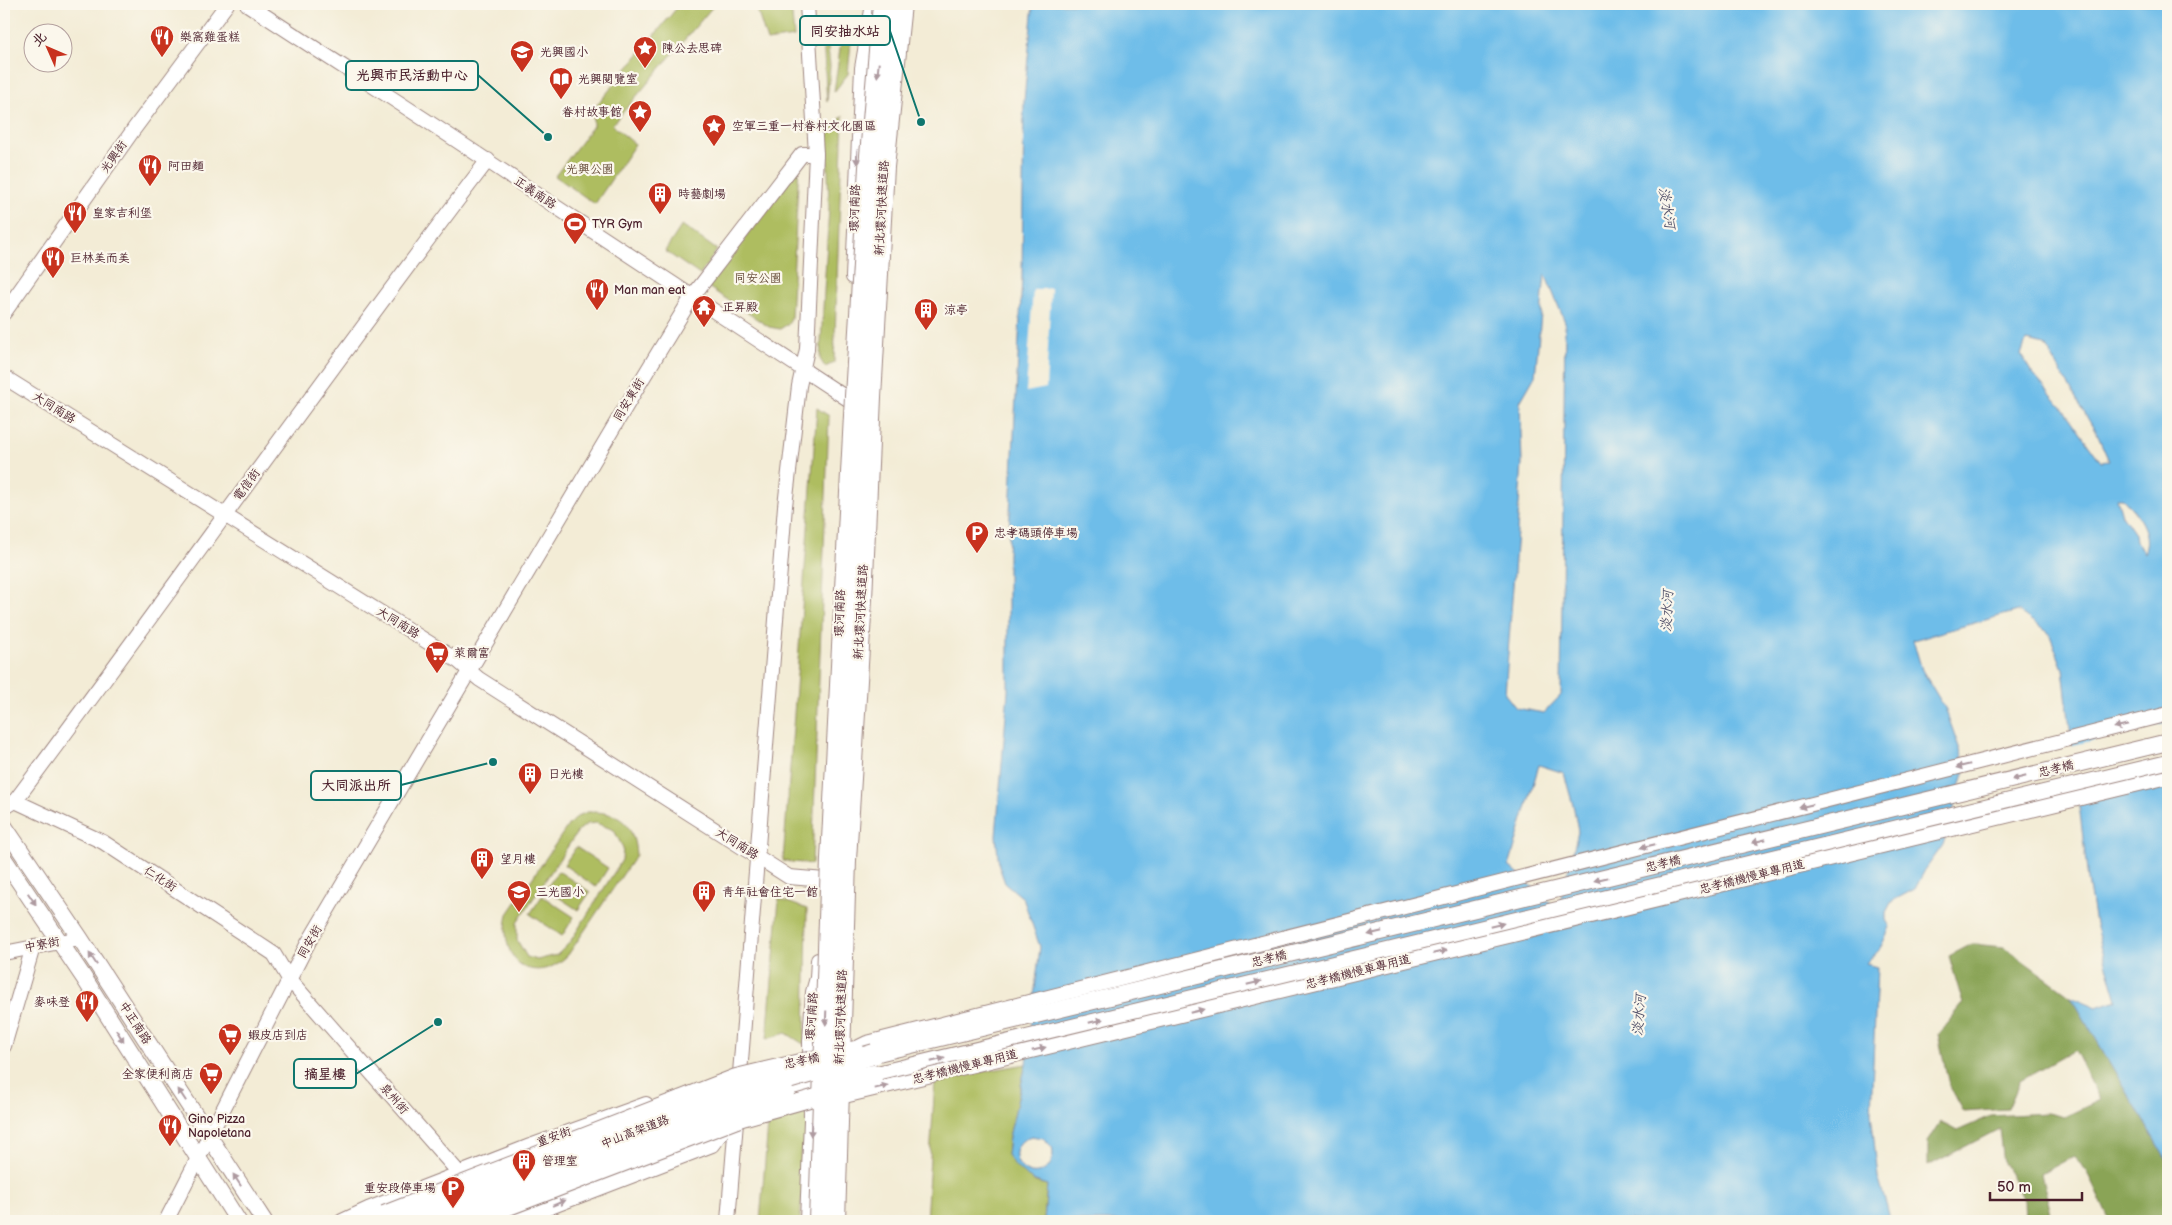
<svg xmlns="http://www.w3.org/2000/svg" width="2172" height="1225" font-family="'Balsamiq Sans','LXGW WenKai TC',sans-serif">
  <rect width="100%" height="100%" fill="#fbf7ec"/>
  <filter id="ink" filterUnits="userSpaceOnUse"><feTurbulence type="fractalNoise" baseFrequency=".02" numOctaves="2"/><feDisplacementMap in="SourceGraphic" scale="10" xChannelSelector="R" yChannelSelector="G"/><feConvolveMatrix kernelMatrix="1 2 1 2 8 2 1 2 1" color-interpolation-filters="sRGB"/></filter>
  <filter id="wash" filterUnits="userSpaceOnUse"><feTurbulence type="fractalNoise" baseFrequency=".0096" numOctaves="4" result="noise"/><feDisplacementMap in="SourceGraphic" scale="20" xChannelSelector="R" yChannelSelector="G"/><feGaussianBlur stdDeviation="1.12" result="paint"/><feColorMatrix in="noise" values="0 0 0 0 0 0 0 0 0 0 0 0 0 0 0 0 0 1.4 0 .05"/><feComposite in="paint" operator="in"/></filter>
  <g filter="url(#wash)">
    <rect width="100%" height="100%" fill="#f3ecd6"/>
    <g fill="#aebd60" stroke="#7c6e46" fill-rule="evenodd">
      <polygon points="680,4 715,4 612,125 635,144 595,204 555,176 593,126 593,110"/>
      <polygon points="752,4 791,4 794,37 767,41 759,16"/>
      <polygon points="844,20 853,20 848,74 834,92"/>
      <polygon points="828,21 828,31 826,32 830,66 827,102 822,23"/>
      <polygon points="843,115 834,363 825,367 820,359 829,208 827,137"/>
      <polygon points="799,164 791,318 788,324 780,329 769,327 708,287"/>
      <polygon points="682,225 717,250 700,275 665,251"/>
      <polygon points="817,408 829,416 812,864 783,861"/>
      <path d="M 587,812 C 619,811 634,823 636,855 L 568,955 C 542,981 509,972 506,934 C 505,928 507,921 508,914 L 569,824 L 578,816 ZM 596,823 L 614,830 L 623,848 L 622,860 L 570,942 L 557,955 L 537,960 L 527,957 L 517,940 L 517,923 L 578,831 L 587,824 Z"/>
      <polygon points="576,847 608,868 596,887 564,865"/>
      <polygon points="558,871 590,892 578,910 546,889"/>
      <polygon points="542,896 574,917 562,936 530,914"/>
      <polygon points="779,899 807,909 805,1045 786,1033 767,1039"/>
      <polygon points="1026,1064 1009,1137 1007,1155 1035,1182 1047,1185 1044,1221 926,1221 935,1080"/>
      <polygon points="809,1110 800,1221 760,1221 768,1125"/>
    </g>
    <path fill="#8aa456" stroke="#6a6240" d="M 1972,944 L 2004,947 L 2071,996 L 2168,1163 L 2168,1221 L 2110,1221 C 2102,1206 2087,1165 2074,1156 L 2041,1174 L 2053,1221 L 2025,1221 L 2024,1200 L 2013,1178 L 2003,1163 L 1999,1129 L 1928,1166 L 1928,1141 L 1941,1122 L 1957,1131 L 1991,1116 L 2047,1113 L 2064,1117 L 2100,1100 L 2075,1050 L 2020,1081 L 2008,1109 L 1964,1112 L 1949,1085 L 1938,1034 L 1963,1004 L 1949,956 Z"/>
    <path fill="#6ebde9" stroke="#5c6e8a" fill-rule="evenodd" d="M 1033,4 L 2168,4 L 2168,1163 L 2071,996 L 2097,1007 L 2117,1000 L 2095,924 L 2088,880 L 2063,669 L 2049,633 L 2018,611 L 1913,640 L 1922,670 L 1945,708 L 1966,767 L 1943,845 L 1925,870 L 1915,889 L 1892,901 L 1886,912 L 1886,920 L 1890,927 L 1880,949 L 1866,964 L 1877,967 L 1871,1113 L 1878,1177 L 1891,1221 L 1044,1221 L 1047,1185 C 1028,1180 1018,1171 1007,1155 L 1009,1137 L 1026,1064 L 1040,947 L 1023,898 L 1005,883 L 999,866 L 996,836 L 1008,691 L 1008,553 L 1022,278 L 1024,101 ZM 1545,274 L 1565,322 L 1561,695 L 1544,713 L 1516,708 L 1505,694 L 1522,464 L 1520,402 L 1535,376 ZM 2026,341 L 2045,345 L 2098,436 L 2109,461 L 2101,462 L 2064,410 L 2032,373 L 2021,355 ZM 2117,498 L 2123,498 C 2136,513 2153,532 2144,553 L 2136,541 L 2135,534 L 2122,515 ZM 1539,765 L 1564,773 L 1574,809 L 1578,832 L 1558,909 L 1509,866 ZM 1031,1136 L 1043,1138 L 1052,1147 C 1054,1155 1053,1163 1046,1169 C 1024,1186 999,1148 1031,1136 Z"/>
    <g fill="#f3ecd6">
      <polygon points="1051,288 1046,388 1026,392 1033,290"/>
      <polygon points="2168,722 2168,783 2077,805 2069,746"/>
    </g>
  </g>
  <g filter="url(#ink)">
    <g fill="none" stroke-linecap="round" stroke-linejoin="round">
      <g stroke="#9e8680" stroke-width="16">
        <g id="minor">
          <path d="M 247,4 C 344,68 442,129 538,195 L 860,407"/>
          <polyline points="853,277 862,68 873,4"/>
          <polyline points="4,313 134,129 227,4"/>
          <polyline points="4,377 458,661 479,679 789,877 837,881"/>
          <polyline points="15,801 103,842 274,954 289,979 460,1174"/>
          <path d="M 4,808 L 15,801 C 174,588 327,371 488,160"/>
          <polyline points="4,953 80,938"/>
          <polyline points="4,1046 33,947"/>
          <polyline points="855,1049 867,1043 2168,714"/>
          <polyline points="739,1086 785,506 799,386 807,349 816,154 807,4"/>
          <polyline points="776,1099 789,1095 810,1080"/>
          <polyline points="166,1221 308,943 641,381 692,297 802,154 816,154"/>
          <polyline points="342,1221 368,1209 530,1146 646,1104"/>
          <polyline points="514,1221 712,1145 730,1121"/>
          <polyline points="728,1221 737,1110"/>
          <polyline points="807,1221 811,1120 810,1042 813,992 817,978 818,960"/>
        </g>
      </g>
      <g stroke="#9e8680" stroke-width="18">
        <g id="major">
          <polyline points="4,826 80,938 264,1221"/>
          <polyline points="4,859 84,978 238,1221"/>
          <polyline points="863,1051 874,1054 2168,742"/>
          <polyline points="873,1075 2168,763"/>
          <polyline points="365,1221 384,1214"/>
        </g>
      </g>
      <use href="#minor" stroke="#fff" stroke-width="14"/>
      <use href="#major" stroke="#fff" stroke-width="16"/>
      <g stroke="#9e8680" stroke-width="16" stroke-linecap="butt">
        <polyline id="minor-bridge" points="832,1099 2168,777"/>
      </g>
      <g stroke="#9e8680" stroke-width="18" stroke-linecap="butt">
        <g id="major-bridge">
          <polyline points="384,1214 736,1077 855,1049"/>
          <polyline points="472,1221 742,1118 834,1092"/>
        </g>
      </g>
      <g stroke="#9e8680" stroke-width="22" stroke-linecap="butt">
        <g id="highway-bridge">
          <polyline points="827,1084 873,1075"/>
          <polyline points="399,1221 723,1098 874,1054"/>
          <polyline points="441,1221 724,1112 784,1093"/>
          <polyline points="819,1221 831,859 855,396 869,167 883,4"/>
          <polyline points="835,1221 846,860 862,599 871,397 884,167 901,4"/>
        </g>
      </g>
      <use href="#minor-bridge" stroke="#fff" stroke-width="14"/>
      <use href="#major-bridge" stroke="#fff" stroke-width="16"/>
      <use href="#highway-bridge" stroke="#fff" stroke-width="20"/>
    </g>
    <defs><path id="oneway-solid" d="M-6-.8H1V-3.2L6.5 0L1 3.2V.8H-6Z" transform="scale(1.25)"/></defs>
    <g fill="#ae9aa0">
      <use href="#oneway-solid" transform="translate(878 70) rotate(96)"/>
      <use href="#oneway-solid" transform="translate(857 157) rotate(92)"/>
      <use href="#oneway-solid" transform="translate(2121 726) rotate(166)"/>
      <use href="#oneway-solid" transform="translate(1963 766) rotate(166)"/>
      <use href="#oneway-solid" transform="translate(2019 778) rotate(166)"/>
      <use href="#oneway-solid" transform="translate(1806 806) rotate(166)"/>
      <use href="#oneway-solid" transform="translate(1759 841) rotate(166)"/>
      <use href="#oneway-solid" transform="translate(1648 846) rotate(166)"/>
      <use href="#oneway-solid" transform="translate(1601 879) rotate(166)"/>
      <use href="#oneway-solid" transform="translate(32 899) rotate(56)"/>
      <use href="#oneway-solid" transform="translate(1497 925) rotate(-14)"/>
      <use href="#oneway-solid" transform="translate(1375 933) rotate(166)"/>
      <use href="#oneway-solid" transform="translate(1440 952) rotate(-14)"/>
      <use href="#oneway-solid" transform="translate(93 959) rotate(-123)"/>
      <use href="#oneway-solid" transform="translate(1254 983) rotate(-14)"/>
      <use href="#oneway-solid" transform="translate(1197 1011) rotate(-14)"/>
      <use href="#oneway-solid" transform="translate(826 1018) rotate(92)"/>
      <use href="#oneway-solid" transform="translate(1096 1021) rotate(-14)"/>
      <use href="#oneway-solid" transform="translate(120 1036) rotate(58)"/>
      <use href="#oneway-solid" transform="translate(1039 1049) rotate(-14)"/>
      <use href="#oneway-solid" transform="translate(938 1060) rotate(-14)"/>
      <use href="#oneway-solid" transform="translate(881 1087) rotate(-14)"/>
      <use href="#oneway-solid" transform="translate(182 1095) rotate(-123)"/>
      <use href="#oneway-solid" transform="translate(811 1129) rotate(92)"/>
      <use href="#oneway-solid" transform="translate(237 1180) rotate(-123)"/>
      <use href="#oneway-solid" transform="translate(559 1203) rotate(-22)"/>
    </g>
  </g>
  <defs>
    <g id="restaurant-pin" transform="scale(1.25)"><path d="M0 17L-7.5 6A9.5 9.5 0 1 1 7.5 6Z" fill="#c8321e" stroke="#fbf7ec"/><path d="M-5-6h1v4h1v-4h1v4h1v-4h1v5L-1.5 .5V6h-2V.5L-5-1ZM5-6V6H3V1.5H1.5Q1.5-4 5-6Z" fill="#fff"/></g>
    <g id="sight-pin" transform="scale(1.25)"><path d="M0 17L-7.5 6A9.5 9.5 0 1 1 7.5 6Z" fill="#c8321e" stroke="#fbf7ec"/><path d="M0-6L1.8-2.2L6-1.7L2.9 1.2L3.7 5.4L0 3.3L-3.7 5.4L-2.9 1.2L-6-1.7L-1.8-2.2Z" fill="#fff"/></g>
    <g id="school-pin" transform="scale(1.25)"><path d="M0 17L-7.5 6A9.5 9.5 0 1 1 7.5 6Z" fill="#c8321e" stroke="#fbf7ec"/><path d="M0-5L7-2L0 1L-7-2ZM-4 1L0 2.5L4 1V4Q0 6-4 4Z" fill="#fff"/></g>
    <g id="library-pin" transform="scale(1.25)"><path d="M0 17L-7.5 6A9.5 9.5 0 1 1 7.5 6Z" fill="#c8321e" stroke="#fbf7ec"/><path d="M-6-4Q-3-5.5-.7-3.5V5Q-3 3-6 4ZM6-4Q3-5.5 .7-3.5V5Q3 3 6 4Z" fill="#fff"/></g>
    <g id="building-pin" transform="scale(1.25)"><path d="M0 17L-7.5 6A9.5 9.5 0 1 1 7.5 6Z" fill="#c8321e" stroke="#fbf7ec"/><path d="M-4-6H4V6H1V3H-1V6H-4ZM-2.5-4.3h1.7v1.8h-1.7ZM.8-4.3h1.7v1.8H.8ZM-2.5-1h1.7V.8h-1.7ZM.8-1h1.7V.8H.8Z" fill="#fff"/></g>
    <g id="stadium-pin" transform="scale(1.25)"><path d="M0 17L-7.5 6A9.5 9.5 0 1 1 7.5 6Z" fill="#c8321e" stroke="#fbf7ec"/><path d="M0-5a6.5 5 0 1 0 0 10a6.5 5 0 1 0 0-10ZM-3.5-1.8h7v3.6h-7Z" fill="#fff"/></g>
    <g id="temple-pin" transform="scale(1.25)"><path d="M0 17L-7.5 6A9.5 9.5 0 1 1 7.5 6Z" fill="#c8321e" stroke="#fbf7ec"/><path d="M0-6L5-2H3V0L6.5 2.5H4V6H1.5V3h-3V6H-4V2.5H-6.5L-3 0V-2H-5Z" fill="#fff"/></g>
    <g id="parking-pin" transform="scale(1.25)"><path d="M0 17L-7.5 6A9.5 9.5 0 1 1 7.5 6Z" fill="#c8321e" stroke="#fbf7ec"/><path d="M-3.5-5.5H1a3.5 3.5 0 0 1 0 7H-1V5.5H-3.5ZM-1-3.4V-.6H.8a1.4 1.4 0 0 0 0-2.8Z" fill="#fff"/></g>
    <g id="supermarket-pin" transform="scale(1.25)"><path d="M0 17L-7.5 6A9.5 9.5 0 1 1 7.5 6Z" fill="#c8321e" stroke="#fbf7ec"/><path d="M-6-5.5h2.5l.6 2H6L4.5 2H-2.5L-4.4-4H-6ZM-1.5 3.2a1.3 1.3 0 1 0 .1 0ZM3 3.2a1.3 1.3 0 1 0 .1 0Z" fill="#fff"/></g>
  </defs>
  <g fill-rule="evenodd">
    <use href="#restaurant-pin" x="162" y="37"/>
    <use href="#sight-pin" x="645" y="48"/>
    <use href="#school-pin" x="522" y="52"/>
    <use href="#library-pin" x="561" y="79"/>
    <use href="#sight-pin" x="640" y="112"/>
    <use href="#sight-pin" x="714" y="126"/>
    <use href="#restaurant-pin" x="150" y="166"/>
    <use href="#building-pin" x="660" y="194"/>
    <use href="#restaurant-pin" x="75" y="213"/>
    <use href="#stadium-pin" x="575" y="224"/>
    <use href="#restaurant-pin" x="53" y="258"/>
    <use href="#restaurant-pin" x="597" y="290"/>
    <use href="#temple-pin" x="704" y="307"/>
    <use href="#building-pin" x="926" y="310"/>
    <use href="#parking-pin" x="977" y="533"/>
    <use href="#supermarket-pin" x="437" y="653"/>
    <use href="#building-pin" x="530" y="774"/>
    <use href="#building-pin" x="482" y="859"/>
    <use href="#school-pin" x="519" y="892"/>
    <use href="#building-pin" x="704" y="892"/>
    <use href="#restaurant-pin" x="87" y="1002"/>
    <use href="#supermarket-pin" x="230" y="1035"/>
    <use href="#supermarket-pin" x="211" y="1074"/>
    <use href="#restaurant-pin" x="170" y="1126"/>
    <use href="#building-pin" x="524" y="1161"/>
    <use href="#parking-pin" x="453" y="1188"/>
  </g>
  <g text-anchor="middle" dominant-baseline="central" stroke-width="4.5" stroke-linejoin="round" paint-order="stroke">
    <g font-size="12" fill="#4a1f2b" stroke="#fbf7ec" text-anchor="start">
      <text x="180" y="37">樂窩雞蛋糕</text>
      <text x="662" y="48">陳公去思碑</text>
      <text x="540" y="52">光興國小</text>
      <text x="578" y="79">光興閱覽室</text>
      <text x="622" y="112" text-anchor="end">眷村故事館</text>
      <text x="732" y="126">空軍三重一村眷村文化園區</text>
      <text x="168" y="166">阿田麵</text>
      <text x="678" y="194">時藝劇場</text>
      <text x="92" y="213">皇家吉利堡</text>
      <text x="592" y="224">TYR Gym</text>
      <text x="70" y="258">巨林美而美</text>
      <text x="614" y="290">Man man eat</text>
      <text x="722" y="307">正昇殿</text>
      <text x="944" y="310">涼亭</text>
      <text x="994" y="533">忠孝碼頭停車場</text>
      <text x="454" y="653">萊爾富</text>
      <text x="548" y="774">日光樓</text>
      <text x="500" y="859">望月樓</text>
      <text x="536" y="892">三光國小</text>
      <text x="722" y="892">青年社會住宅一館</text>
      <text x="70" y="1002" text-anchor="end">麥味登</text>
      <text x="248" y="1035">蝦皮店到店</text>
      <text x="194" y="1074" text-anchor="end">全家便利商店</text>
      <text x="188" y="1119">Gino Pizza<tspan x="188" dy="14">Napoletana</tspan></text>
      <text x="542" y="1161">管理室</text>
      <text x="436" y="1188" text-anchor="end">重安段停車場</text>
    </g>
    <g font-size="12" fill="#4a1f2b" stroke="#fbf7ec">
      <text transform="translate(114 157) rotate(-55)">光興街</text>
      <text transform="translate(535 193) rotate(34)">正義南路</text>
      <text transform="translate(855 208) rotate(-88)">環河南路</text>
      <text transform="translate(882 208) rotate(-87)">新北環河快速道路</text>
      <text transform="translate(629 400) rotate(-59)">同安東街</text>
      <text transform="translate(54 408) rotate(32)">大同南路</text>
      <text transform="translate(247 485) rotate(-54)">電信街</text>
      <text transform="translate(861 612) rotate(-87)">新北環河快速道路</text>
      <text transform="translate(840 613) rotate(-88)">環河南路</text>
      <text transform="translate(398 623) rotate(32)">大同南路</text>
      <text transform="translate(2056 769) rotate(-14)">忠孝橋</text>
      <text transform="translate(737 844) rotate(32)">大同南路</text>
      <text transform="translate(1663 864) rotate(-14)">忠孝橋</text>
      <text transform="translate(1752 877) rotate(-14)">忠孝橋機慢車專用道</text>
      <text transform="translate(160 879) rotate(33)">仁化街</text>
      <text transform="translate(310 942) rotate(-60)">同安街</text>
      <text transform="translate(42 945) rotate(-11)">中寮街</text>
      <text transform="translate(1269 959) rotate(-14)">忠孝橋</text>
      <text transform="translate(1358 972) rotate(-14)">忠孝橋機慢車專用道</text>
      <text transform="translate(812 1016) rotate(-86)">環河南路</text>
      <text transform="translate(841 1017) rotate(-88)">新北環河快速道路</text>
      <text transform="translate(135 1023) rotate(57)">中正南路</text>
      <text transform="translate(802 1061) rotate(-12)">忠孝橋</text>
      <text transform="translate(965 1067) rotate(-14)">忠孝橋機慢車專用道</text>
      <text transform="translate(394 1099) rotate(49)">泉州街</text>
      <text transform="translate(635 1132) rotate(-21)">中山高架道路</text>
      <text transform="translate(554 1137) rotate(-20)">重安街</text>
    </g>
    <g font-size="12" fill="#684e3b" stroke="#fbf7ec">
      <text x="590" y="169">光興公園</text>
      <text x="758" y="278">同安公園</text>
    </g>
    <g font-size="14" font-style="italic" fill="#57566e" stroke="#fbf7ec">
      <text transform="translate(1667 208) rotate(81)">淡水河</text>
      <text transform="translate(1667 611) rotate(-87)">淡水河</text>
      <text transform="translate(1639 1015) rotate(-85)">淡水河</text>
    </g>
  </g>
  <path fill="none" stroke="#0f766e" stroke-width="2" d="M921 122L890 31M548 137L478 75M493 762L401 785M438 1022L356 1074"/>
  <g fill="#0f766e" stroke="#fbf7ec" stroke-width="2">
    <circle cx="921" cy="122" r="5"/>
    <circle cx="548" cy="137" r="5"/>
    <circle cx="493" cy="762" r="5"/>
    <circle cx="438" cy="1022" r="5"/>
  </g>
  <g fill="#fbf7ec" stroke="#0f766e" stroke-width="2">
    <rect x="800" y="16" width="90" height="29" rx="5"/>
    <rect x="346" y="61" width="132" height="29" rx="5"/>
    <rect x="311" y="771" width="90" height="29" rx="5"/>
    <rect x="294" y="1059" width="62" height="29" rx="5"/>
  </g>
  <g font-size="14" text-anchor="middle" font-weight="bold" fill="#4a1f2b">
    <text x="845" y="36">同安抽水站</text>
    <text x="412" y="80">光興市民活動中心</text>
    <text x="356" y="790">大同派出所</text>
    <text x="325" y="1079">摘星樓</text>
  </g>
  <rect width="2172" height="1225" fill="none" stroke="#fbf7ec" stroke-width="20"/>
  <g transform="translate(48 48) rotate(315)"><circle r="24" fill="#fbf7ec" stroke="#b4a19f"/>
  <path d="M0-4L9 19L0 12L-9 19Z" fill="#c8321e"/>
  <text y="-8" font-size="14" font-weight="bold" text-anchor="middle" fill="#4a1f2b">北</text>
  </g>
  <path d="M1990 1192v8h92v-8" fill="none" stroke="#4a1f2b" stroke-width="2.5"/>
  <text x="1997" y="1192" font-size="15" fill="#4a1f2b" stroke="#fbf7ec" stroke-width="4" paint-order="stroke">50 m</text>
</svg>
